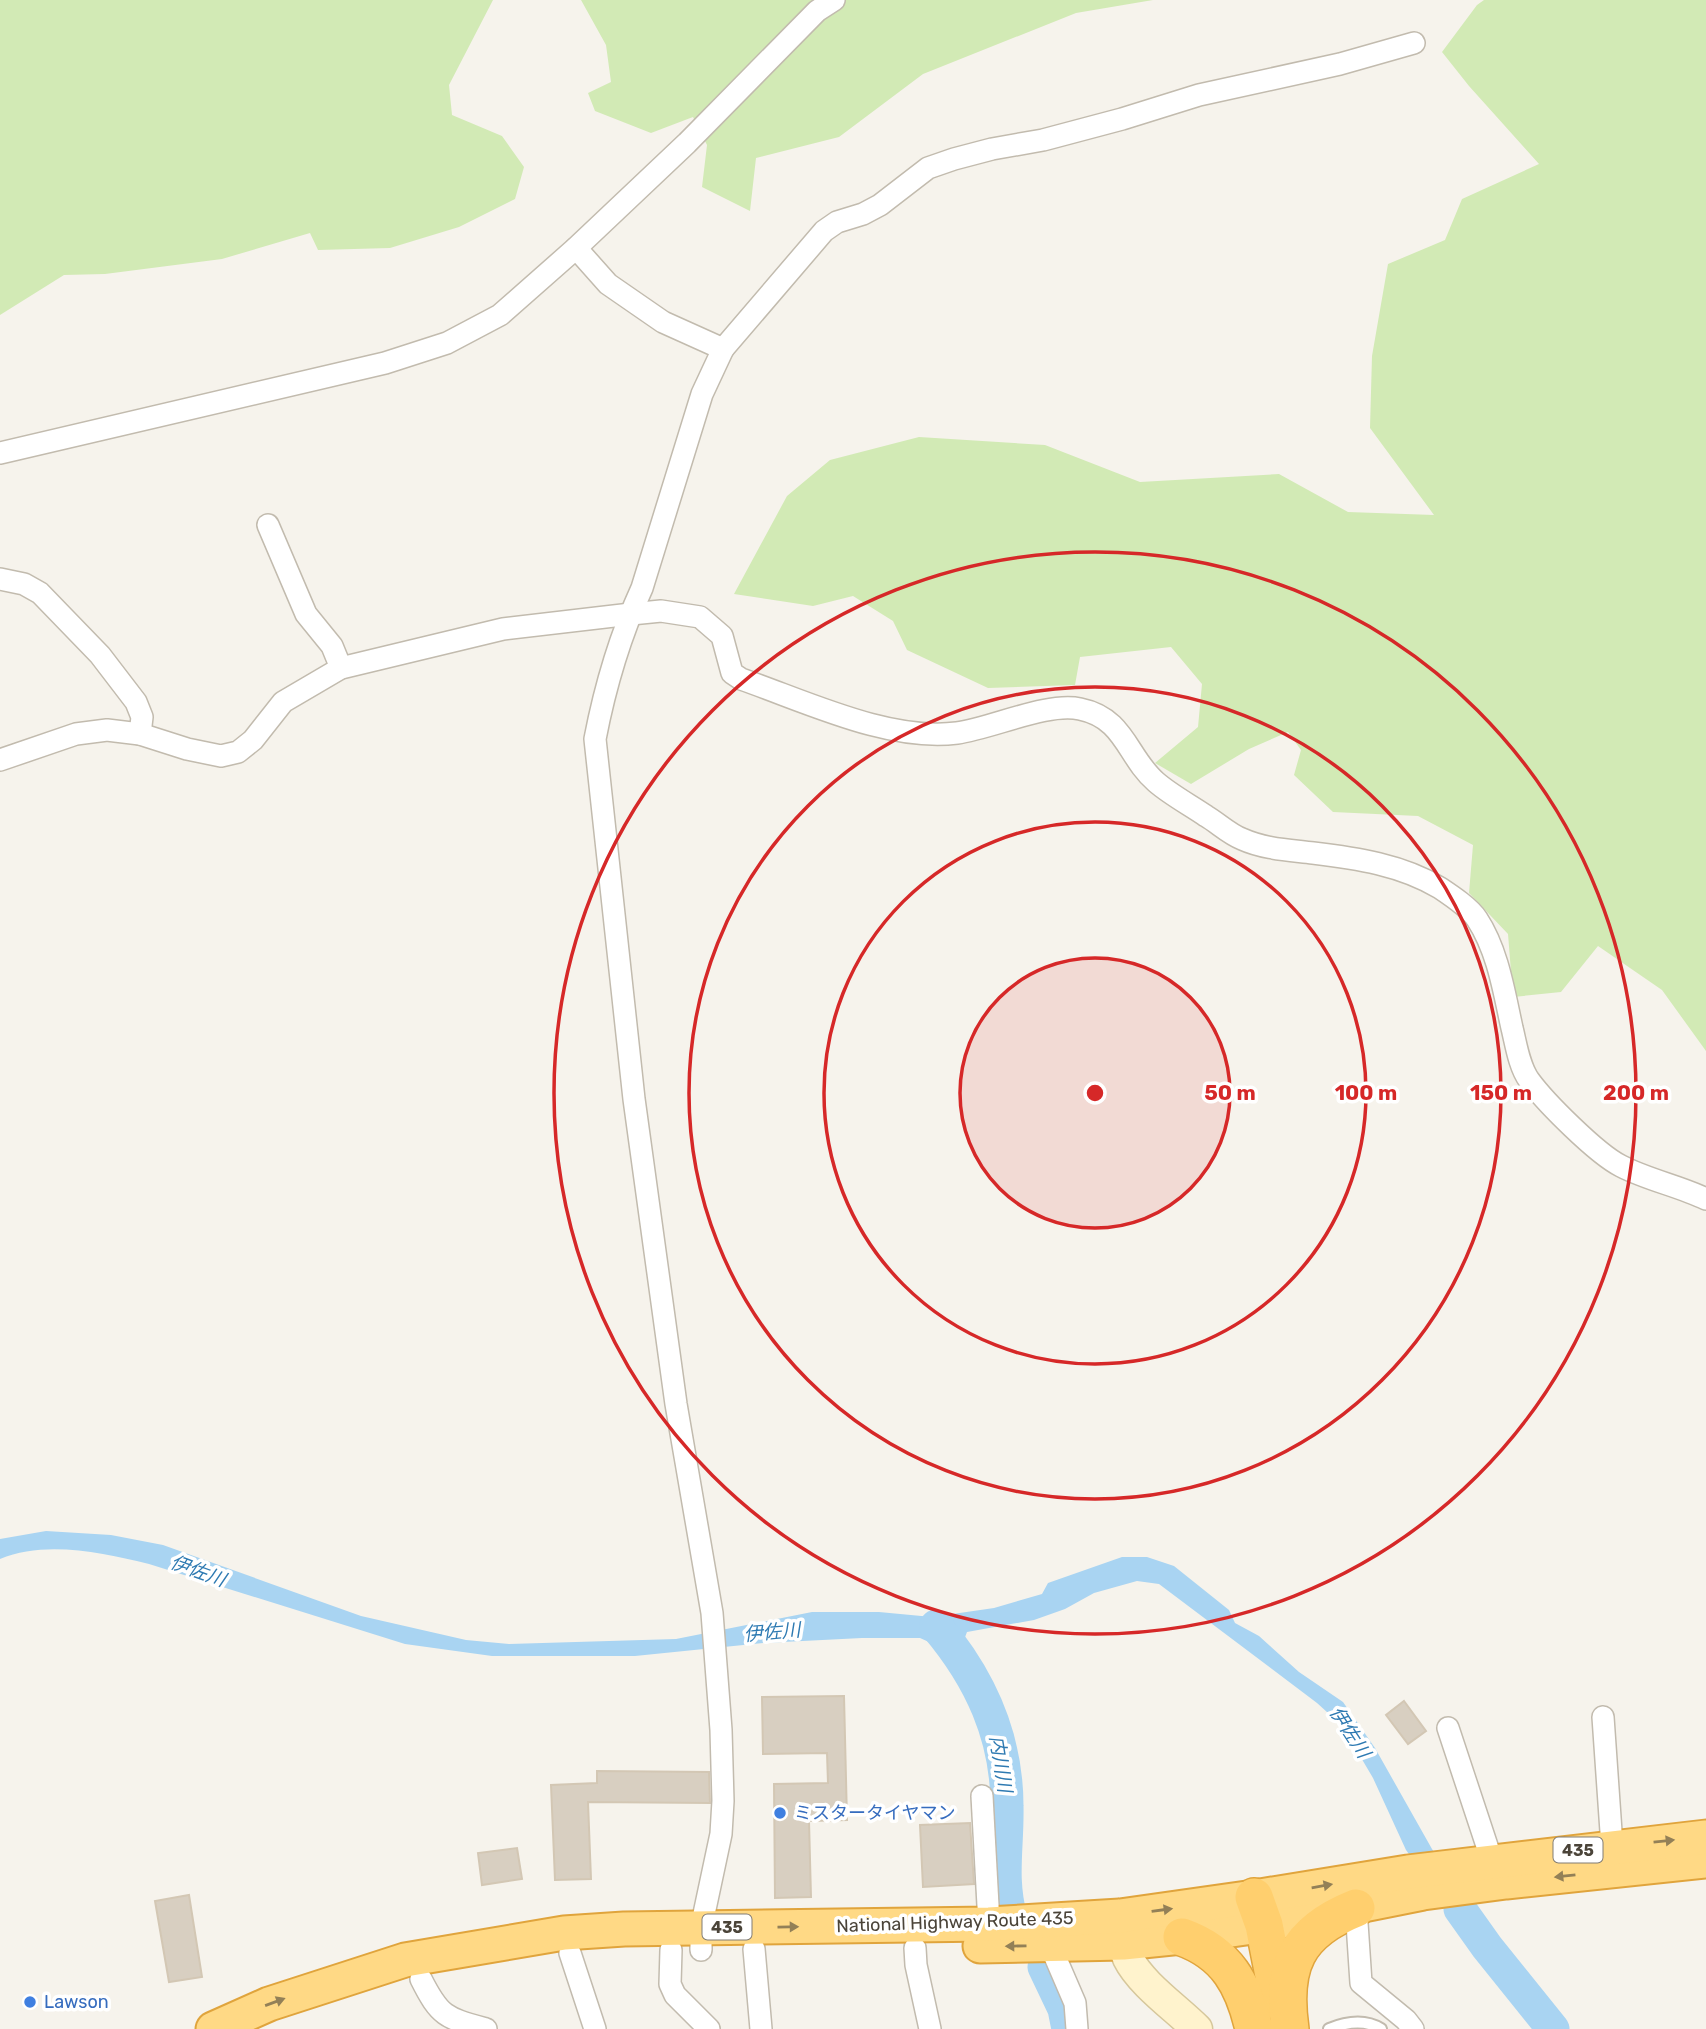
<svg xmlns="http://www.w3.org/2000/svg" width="1706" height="2029" font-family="Rubik,'Noto Sans JP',sans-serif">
  <rect width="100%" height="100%" fill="#f6f3ec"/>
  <g fill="#d2eab5">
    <polygon points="0,0 493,0 449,85 452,115 502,136 524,167 515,199 459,227 390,248 318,250 310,233 222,259 105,274 64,275 0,315"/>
    <polygon points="581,0 1153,0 1076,13 923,74 839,137 756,158 750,211 702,187 707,145 693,117 651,133 595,111 588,93 611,82 606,45"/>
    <polygon points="1484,0 1706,0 1706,1051 1662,990 1598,946 1561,992 1513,997 1508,934 1469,893 1473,845 1418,816 1333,812 1294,775 1301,750 1288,732 1249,749 1191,784 1155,763 1198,727 1202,684 1171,647 1080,657 1075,685 988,688 907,650 893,621 853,596 813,606 734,594 787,496 830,460 919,437 1045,445 1140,482 1279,474 1348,512 1434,515 1370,428 1372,356 1388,264 1445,240 1462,199 1539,164 1469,86 1442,52 1477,5"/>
  </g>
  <path fill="#a9d4f2" d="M 46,1531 L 111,1535 L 163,1545 L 361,1616 L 466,1640 L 509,1644 L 676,1639 L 812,1612 L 879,1612 L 932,1617 L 994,1608 L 1042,1594 L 1048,1583 L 1122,1557 L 1147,1557 L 1174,1566 L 1229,1610 L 1235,1623 L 1259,1636 L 1299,1672 L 1343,1702 L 1375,1748 L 1432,1849 L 1482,1928 L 1487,1947 L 1464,1930 L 1406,1850 L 1373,1778 L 1350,1739 L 1338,1722 L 1317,1703 L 1159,1584 L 1137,1581 L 1094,1593 L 1065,1609 L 1034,1620 L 967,1632 L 962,1645 L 940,1647 L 920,1638 L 862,1638 L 763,1643 L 635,1656 L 492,1656 L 405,1644 L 149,1564 C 103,1553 46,1540 0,1559 L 0,1539 Z"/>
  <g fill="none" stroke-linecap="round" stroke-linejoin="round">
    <g stroke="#a9d4f2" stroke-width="33">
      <path d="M 936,1626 C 980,1678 1007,1736 1007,1806 C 1008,1846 1000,1878 1011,1918"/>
      <polyline points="1460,1909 1487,1947 1553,2029"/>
      <polyline points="1044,1967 1064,2009 1068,2029"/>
    </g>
  </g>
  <g fill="#d8cfc1" stroke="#d3c7b4" stroke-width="2">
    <polygon points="844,1696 847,1820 809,1821 811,1897 775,1898 774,1784 828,1783 827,1753 763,1754 762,1697"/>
    <polygon points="1404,1701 1426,1731 1408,1744 1386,1715"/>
    <polygon points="597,1771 709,1772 710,1803 588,1802 591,1879 555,1880 551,1785 597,1783"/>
    <polygon points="970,1823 974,1884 923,1887 920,1825"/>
    <polygon points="517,1848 522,1879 482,1885 478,1853"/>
    <polygon points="189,1895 202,1977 169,1982 155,1901"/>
  </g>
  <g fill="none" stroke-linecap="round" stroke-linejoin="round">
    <g stroke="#c2bbae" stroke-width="14">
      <path id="service" d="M 1329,2029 C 1346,2022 1365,2019 1381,2029"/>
    </g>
    <g stroke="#c2bbae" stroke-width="24">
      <g id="minor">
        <path d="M 576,248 L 608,284 L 663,322 L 723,349 L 702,394 L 642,588 C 620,636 605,687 595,739 L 634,1099 L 676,1404 L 712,1613 L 721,1730 L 723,1801 L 721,1834 L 701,1928 L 701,1950"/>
        <polyline points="723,349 824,231 837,222 863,214 880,205 928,168 954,159 992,149 1043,140 1122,119 1199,95 1340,64 1414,43"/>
        <polyline points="0,453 385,363 447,343 500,315 576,248 687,143 817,11 834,0"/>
        <polyline points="268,525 306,614 332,646 341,668"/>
        <polyline points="0,579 24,584 40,593 100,655 136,702 142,717 140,734"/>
        <path d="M 0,760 L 76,734 L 107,730 L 140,734 L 187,749 L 221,756 L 238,752 L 253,740 L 283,702 L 341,668 L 503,629 L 631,614 L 661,611 L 700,617 L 722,636 L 732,673 L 741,679 C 805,701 889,742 957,733 C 993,728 1047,702 1080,709 C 1125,718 1127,757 1156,782 C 1171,795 1190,805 1206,816 C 1218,823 1229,834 1242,839 C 1264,849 1289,850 1313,853 C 1356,858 1402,865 1440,888 C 1452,896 1470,908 1477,919 C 1498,951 1504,992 1512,1028 C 1516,1044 1519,1066 1529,1080 C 1545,1102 1597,1154 1621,1166 C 1648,1180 1679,1186 1706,1199"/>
        <polyline points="1603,1717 1612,1846"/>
        <polyline points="1448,1728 1492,1861"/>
        <polyline points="982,1796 989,1924"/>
        <polyline points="1356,1908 1361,1983 1406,2020 1413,2029"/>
        <polyline points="1050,1945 1075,2003 1077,2029"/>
        <polyline points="915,1948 916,1965 930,2029"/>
        <polyline points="754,1949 761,2029"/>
        <polyline points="671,1950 670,1984 675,1995 709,2029"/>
        <polyline points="570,1953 595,2029"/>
        <path d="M 421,1979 C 440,2017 446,2018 486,2029"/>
      </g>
    </g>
    <g stroke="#d6c79b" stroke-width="33">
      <path id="secondary" d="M 1120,1920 C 1122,1932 1122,1946 1128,1958 C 1141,1984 1176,2008 1197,2029"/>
    </g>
    <g stroke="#e0a43c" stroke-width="37">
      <g id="trunk">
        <polyline points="980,1946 1123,1943 1182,1937 1253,1927 1423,1893 1506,1882 1706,1861"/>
        <polyline points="213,2029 269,2004 405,1960 564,1933 624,1929 989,1924 1120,1916 1254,1897 1408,1872 1706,1837"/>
      </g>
    </g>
    <g stroke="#e0a43c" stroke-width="40">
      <g id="motorway">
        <polyline points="1254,1897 1264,1925 1279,2001"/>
        <path d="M 1182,1937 C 1227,1953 1244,1985 1254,2029"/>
        <path d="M 1290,2029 C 1281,1966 1296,1932 1356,1908"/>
      </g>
    </g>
    <use href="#service" stroke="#fff" stroke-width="10"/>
    <use href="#minor" stroke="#fff" stroke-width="21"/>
    <use href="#secondary" stroke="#fff3cd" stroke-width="30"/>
    <use href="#trunk" stroke="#ffd985" stroke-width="33"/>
    <use href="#motorway" stroke="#ffcf6e" stroke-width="37"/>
  </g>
  <defs><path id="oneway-solid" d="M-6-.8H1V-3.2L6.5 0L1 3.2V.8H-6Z" transform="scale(1.75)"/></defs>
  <g fill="#938057">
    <use href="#oneway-solid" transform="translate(1664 1841) rotate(-6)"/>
    <use href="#oneway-solid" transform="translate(1565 1876) rotate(174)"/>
    <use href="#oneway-solid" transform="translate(1322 1886) rotate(-10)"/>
    <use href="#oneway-solid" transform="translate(1162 1910) rotate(-8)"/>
    <use href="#oneway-solid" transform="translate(788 1927) rotate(-1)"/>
    <use href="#oneway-solid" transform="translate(1016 1946) rotate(179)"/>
    <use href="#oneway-solid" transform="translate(275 2002) rotate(-20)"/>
  </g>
  <circle cx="1095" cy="1093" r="135" fill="#d62828" fill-opacity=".12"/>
  <g fill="none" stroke="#d62828" stroke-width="3.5">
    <circle cx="1095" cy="1093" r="135"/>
    <circle cx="1095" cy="1093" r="271"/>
    <circle cx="1095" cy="1093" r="406"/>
    <circle cx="1095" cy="1093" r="541"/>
  </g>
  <g fill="#3f7fe0" stroke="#fff" stroke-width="2.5">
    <circle cx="780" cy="1813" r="7"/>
    <circle cx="30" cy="2002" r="7"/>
  </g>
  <g text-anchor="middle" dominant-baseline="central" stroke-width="7" stroke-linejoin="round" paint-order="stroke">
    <g fill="#fff" stroke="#817c74" stroke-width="2">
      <rect x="1553.5" y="1837.5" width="49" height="25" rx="5"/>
      <rect x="702.5" y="1914.5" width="49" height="25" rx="5"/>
    </g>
    <g font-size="16" font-weight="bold" fill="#4b4439">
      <text x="1578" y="1850">435</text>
      <text x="727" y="1927">435</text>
    </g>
    <g font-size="18" fill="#366cbe" stroke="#fff" text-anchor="start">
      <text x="794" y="1813">ミスタータイヤマン</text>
      <text x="44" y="2002">Lawson</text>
    </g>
    <g font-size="18" fill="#4b4439" stroke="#fff">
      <text transform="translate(955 1922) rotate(-2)">National Highway Route 435</text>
    </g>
    <g font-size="19" font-style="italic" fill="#2e7ab2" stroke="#fff">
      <text transform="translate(198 1571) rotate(20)">伊佐川</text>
      <text transform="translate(772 1632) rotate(-5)">伊佐川</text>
      <text transform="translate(1350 1732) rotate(57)">伊佐川</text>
      <text transform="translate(1001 1764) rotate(81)">内川川</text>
    </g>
  </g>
  <circle cx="1095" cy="1093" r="10" fill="#d62828" stroke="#fff" stroke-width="3.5"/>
  <g font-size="21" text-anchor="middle" font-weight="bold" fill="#d62828" stroke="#fff" stroke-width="7" stroke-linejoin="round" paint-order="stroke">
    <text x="1230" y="1100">50 m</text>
    <text x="1366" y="1100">100 m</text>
    <text x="1501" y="1100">150 m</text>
    <text x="1636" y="1100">200 m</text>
  </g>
</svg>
